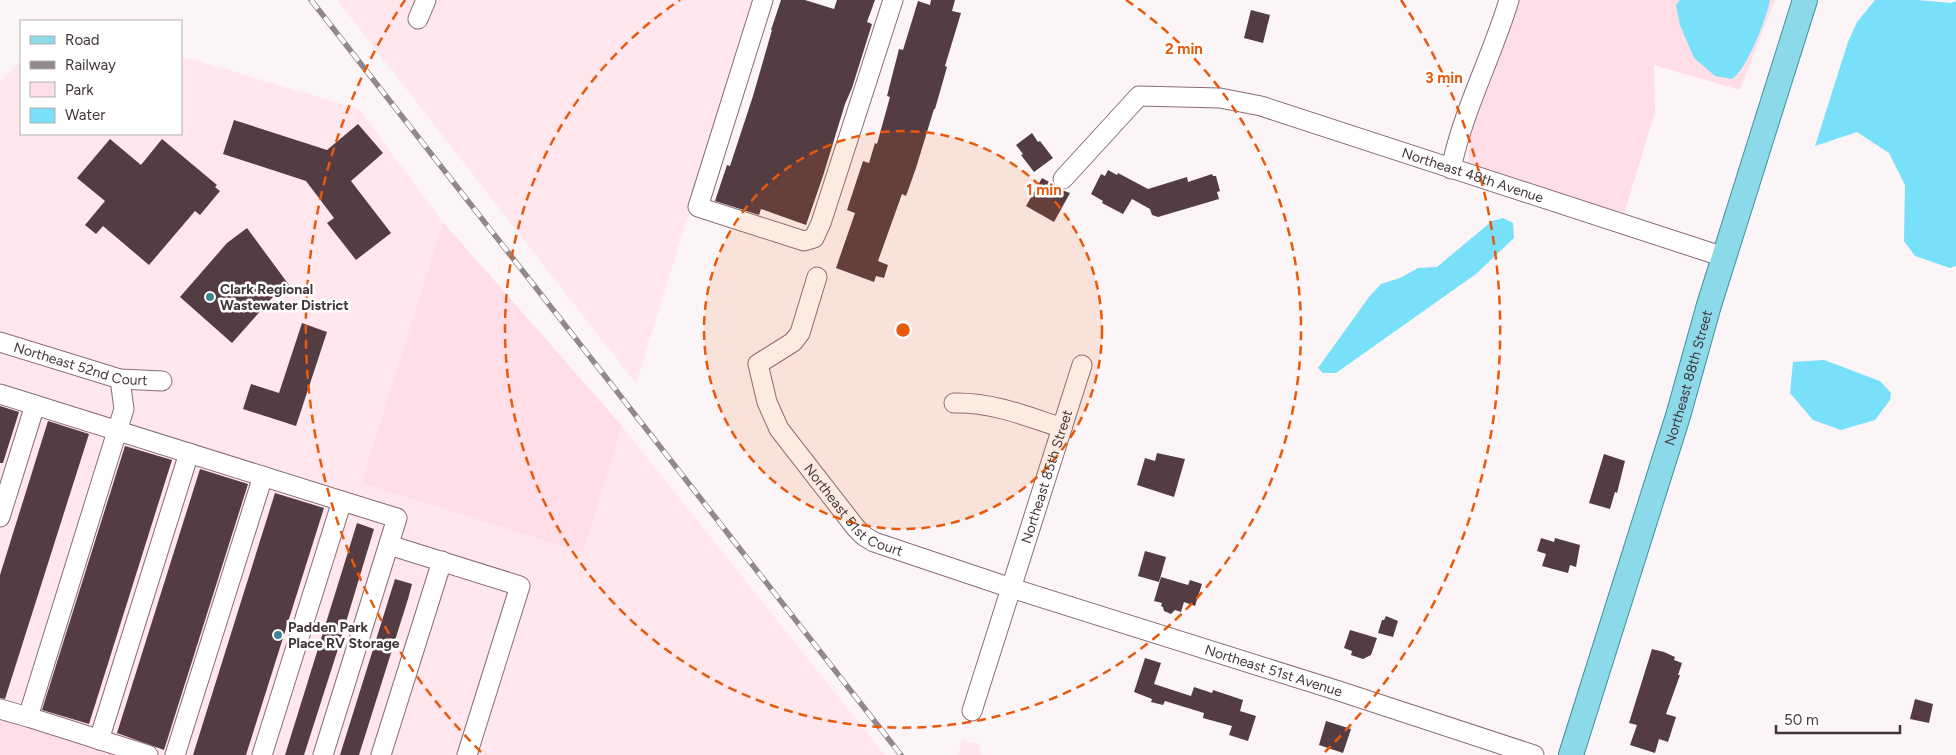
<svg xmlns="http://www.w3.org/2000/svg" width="1956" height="755" font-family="Figtree,sans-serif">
  <rect width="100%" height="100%" fill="#fcf5f7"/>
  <g fill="#ffe7ed">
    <polygon points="337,0 755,0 636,384"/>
    <polygon points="181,56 359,109 443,222 361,483 582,553 622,426 885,755 122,755 0,717 0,82 21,60 21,134 181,134"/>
    <polygon points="962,740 979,744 981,755 958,755"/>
  </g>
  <g fill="#ffdee7">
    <polygon points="1516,0 1775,0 1740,90 1654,65 1655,112 1624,214 1468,167 1471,118"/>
    <polygon points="443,222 622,426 583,553 361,483"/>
    <polygon points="0,717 122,755 0,755"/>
  </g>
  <g fill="#78e0f8">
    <path d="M 1680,0 L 1770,0 C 1766,20 1748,67 1732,79 L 1715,76 L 1694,58 L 1680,25 L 1676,5 Z"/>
    <polygon points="1875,0 1918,0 1951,3 1956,1 1956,266 1950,268 1915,256 1904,241 1905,185 1889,153 1857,132 1815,146 1848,42 1857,22"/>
    <polygon points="1503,218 1513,223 1514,238 1476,274 1336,373 1323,373 1318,368 1369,297 1381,284 1400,278 1418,268 1437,267 1492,221"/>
    <polygon points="1824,360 1880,381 1891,393 1890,400 1875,420 1841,430 1813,420 1790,393 1793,362"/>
  </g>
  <g fill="#543c43">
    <polygon points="781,0 805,0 834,9 837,0 875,0 867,22 872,24 852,88 845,104 823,176 806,225 761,209 759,215 715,201 727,165 730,166 753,96 772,30 771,30"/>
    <polygon points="931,0 955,0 952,11 961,13 945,66 947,67 935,109 934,109 916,168 906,196 902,194 878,261 888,265 884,278 876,276 874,282 836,268 855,213 847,210 863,161 869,163 875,143 877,144 890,97 887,96 899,49 903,50 918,1 930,5"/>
    <polygon points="1251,10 1270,15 1263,43 1244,38"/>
    <polygon points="234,120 327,150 358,124 383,153 351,181 391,233 356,260 327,223 334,218 306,181 223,154"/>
    <polygon points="1032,133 1038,142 1040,141 1053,158 1034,172 1021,155 1023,154 1016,145"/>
    <polygon points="110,139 141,165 162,139 217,185 215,187 220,191 200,215 195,211 149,265 103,226 96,234 85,225 105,201 77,178"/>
    <polygon points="1108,170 1117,175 1118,173 1148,189 1187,177 1188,182 1212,174 1213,176 1216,176 1220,191 1217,192 1219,199 1158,217 1152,215 1150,209 1132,199 1123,214 1102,203 1103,201 1091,194 1101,174 1105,176"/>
    <polygon points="1042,178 1053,184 1056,188 1070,193 1054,222 1026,206"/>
    <polygon points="247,228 289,285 271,299 232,343 180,297 227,243"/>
    <polygon points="302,323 327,332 296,426 243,409 251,384 279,393"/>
    <polygon points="0,406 19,412 3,463 0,463"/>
    <polygon points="48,421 89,434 5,699 0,698 0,575"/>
    <polygon points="125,446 172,460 89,724 42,710"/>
    <polygon points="1157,453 1185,459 1174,497 1137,485 1145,458 1155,461"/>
    <polygon points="1604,454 1625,461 1617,493 1615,492 1610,509 1589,503"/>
    <polygon points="200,469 248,484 164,750 117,733"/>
    <polygon points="275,493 324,508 246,755 193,755"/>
    <polygon points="357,523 374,529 337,652 304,755 285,755"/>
    <polygon points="1541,538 1554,542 1555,538 1580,545 1576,567 1570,565 1568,573 1542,566 1546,554 1537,551"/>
    <polygon points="1145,551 1166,557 1159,582 1138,576"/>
    <polygon points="1161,577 1188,585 1190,580 1202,584 1195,606 1184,602 1181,612 1175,610 1171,614 1164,611 1163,607 1161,606 1162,603 1154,601"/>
    <polygon points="395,579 412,584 408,599 359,755 340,755"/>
    <polygon points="1386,616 1398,621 1393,637 1378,633 1382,620 1384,620"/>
    <polygon points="1350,630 1377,638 1371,655 1363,659 1351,655 1352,651 1344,648"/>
    <polygon points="1652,649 1664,652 1675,657 1674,660 1682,663 1678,675 1680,675 1666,714 1676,717 1668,742 1659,739 1655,753 1630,745 1637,725 1629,723"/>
    <polygon points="1145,658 1161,663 1154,684 1191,696 1194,687 1212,693 1213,690 1243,700 1240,711 1256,716 1248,741 1229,735 1232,726 1203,718 1204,713 1165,701 1163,705 1151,702 1152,699 1134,692"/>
    <polygon points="1915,699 1933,704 1929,723 1910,719"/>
    <polygon points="1326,721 1351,729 1343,753 1319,745"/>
  </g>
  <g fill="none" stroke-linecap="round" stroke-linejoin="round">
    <g stroke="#896d75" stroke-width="21">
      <g id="minor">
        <polyline points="763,0 698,207 804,241 814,238 821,223 893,0"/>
        <polyline points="418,19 426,0"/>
        <path d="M 1451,169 C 1463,110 1492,57 1509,0"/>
        <path id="s1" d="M 1063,179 L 1139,96 L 1220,98 L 1261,106 L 1724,257"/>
        <path id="s2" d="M 817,277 L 800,333 L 793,342 L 758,364 L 767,402 L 779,429 L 856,528 L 864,536 L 874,542 L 1011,588 L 1339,691 L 1534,755"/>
        <path id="s3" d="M 0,342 L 120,379 L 162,381"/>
        <polyline points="0,394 342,501 262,755"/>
        <path d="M 954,403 C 992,402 1026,416 1062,428"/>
        <polyline points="0,517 35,405"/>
        <polyline points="389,545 520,586 467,755"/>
        <polyline points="0,709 28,717 124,409 120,379"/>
        <path id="s4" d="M 972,711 L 1082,365"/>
        <polyline points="28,717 148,755"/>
        <polyline points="99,740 189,453"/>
        <polyline points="175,755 263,476"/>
        <polyline points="323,755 397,518 342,501"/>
        <polyline points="381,755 442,561"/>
      </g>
    </g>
    <g stroke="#4090a3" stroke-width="26">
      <g id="major">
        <path id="s5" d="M 1571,755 L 1678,416 L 1709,305 L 1805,0"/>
      </g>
    </g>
    <use href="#minor" stroke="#fff" stroke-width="19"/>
    <use href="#major" stroke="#8cd9ea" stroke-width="24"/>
    <g stroke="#92888b" stroke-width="5.5">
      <polyline id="rail" points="311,0 901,755"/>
    </g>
    <use href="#rail" stroke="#fff" stroke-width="4" stroke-dasharray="11" stroke-linecap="butt"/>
  </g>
  <circle cx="903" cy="330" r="199" fill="#e8590c" fill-opacity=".12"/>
  <g fill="none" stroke="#e8590c" stroke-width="2.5" stroke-dasharray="9 6">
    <circle cx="903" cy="330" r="199"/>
    <path d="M1126 0A398 398 0 1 1 680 0"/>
    <path d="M481 752A597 597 0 0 1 405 0M1401 0A597 597 0 0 1 1325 752"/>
  </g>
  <g fill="#408393" stroke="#fff" stroke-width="2">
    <circle cx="210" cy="297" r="5"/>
    <circle cx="278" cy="635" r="5"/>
  </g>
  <g text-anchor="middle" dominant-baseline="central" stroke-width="5" stroke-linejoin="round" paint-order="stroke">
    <g font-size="14" fill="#423639" stroke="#fff">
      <text stroke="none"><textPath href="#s1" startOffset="458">Northeast 48th Avenue</textPath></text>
      <text stroke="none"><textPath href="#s3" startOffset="84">Northeast 52nd Court</textPath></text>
      <text stroke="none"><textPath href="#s5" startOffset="395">Northeast 88th Street</textPath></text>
      <text stroke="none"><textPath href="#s4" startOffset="246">Northeast 85th Street</textPath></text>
      <text stroke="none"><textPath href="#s2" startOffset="292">Northeast 51st Court</textPath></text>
      <text stroke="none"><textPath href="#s2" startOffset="748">Northeast 51st Avenue</textPath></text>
    </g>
    <g font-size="14" font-weight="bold" fill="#423639" stroke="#fff" text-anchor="start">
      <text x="220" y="289">Clark Regional<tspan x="220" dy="16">Wastewater District</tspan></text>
      <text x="288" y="627">Padden Park<tspan x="288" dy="16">Place RV Storage</tspan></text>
    </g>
  </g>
  <circle cx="903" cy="330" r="8" fill="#e8590c" stroke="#fff" stroke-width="2.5"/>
  <g font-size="15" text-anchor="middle" font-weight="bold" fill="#e8590c" stroke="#fff" stroke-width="5" stroke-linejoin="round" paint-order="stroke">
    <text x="1184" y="54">2 min</text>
    <text x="1444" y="83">3 min</text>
    <text x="1044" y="195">1 min</text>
  </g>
  <rect x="20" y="20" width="162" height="115" fill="#ffffff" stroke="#b3afb0"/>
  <rect x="30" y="36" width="25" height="8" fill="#8cd9ea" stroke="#b3afb0"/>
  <text x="65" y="45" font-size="15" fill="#423639">Road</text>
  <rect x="30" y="61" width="25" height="8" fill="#92888b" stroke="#b3afb0"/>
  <text x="65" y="70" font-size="15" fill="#423639">Railway</text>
  <rect x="30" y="82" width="25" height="15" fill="#ffdee7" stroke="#b3afb0"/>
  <text x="65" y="95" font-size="15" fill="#423639">Park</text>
  <rect x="30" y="108" width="25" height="15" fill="#78e0f8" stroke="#b3afb0"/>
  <text x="65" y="120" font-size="15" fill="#423639">Water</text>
  <path d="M1776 725v8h124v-8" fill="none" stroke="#423639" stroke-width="2.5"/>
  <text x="1784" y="725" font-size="15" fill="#423639" stroke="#ffffff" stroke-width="4" paint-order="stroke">50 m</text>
</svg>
